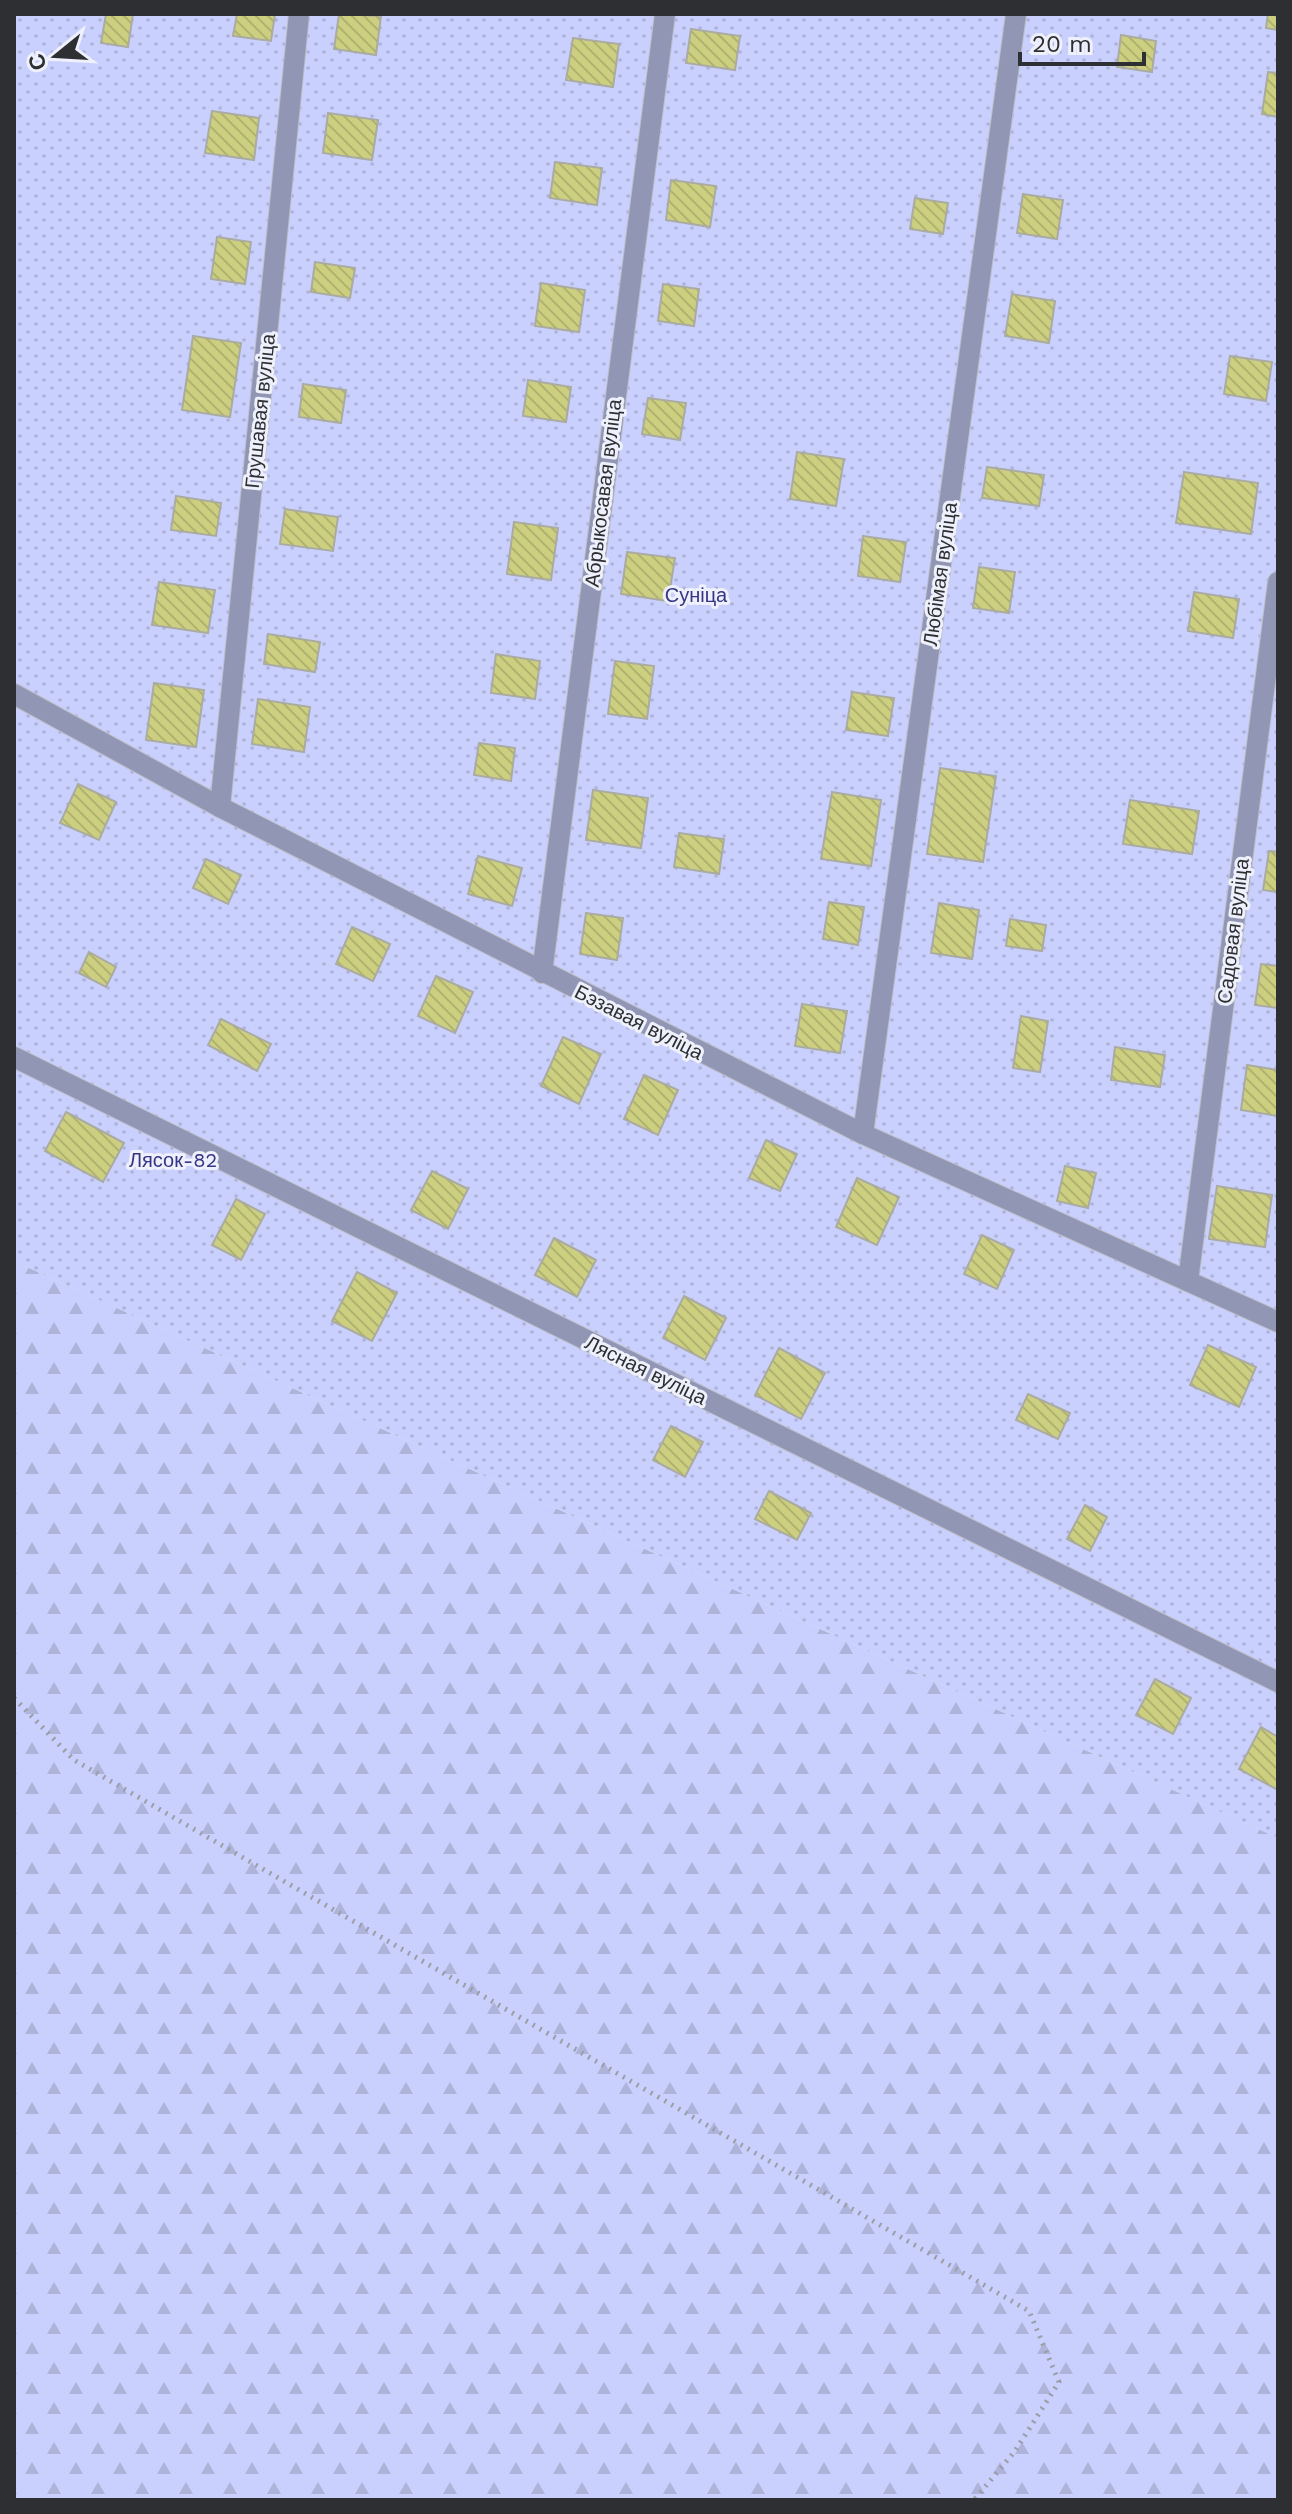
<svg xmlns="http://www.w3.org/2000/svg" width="1292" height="2514" font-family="'Work Sans',sans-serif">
  <defs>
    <pattern id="forest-firs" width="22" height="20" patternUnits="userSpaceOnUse" patternTransform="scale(2)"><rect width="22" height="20" fill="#c9d0fd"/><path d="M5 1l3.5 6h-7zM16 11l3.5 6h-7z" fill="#adb3d9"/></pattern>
    <pattern id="garden-dots" width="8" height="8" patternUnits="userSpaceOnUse" patternTransform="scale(2)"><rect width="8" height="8" fill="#c9d0fd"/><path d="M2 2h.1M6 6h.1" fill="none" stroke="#adb3d9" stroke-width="1.8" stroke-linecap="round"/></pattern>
    <pattern id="building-back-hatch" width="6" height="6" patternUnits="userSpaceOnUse" patternTransform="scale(2)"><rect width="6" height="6" fill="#cdcf80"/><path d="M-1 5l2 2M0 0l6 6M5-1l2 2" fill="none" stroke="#b0b26f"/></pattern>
  </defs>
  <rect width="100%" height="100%" fill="#e1e3ed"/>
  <polygon fill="url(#forest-firs)" points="14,1261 1278,1838 1278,2500 14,2500"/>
  <polygon fill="url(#garden-dots)" points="14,14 1278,14 1278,1838 14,1261"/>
  <g fill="url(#building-back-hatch)" stroke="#aaaba1" stroke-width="2">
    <polygon points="106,14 133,14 128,47 101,43"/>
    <polygon points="237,14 275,14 271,41 233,36"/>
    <polygon points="339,14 381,16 376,55 334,49"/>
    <polygon points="1268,14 1278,14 1278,30 1266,28"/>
    <polygon points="691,29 740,36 735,70 686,63"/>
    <polygon points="1121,35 1156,41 1152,72 1117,67"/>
    <polygon points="573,38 619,44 613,87 566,80"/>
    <polygon points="1268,72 1278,73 1278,117 1262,114"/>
    <polygon points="212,111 259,118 254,160 205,153"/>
    <polygon points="328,113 378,120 372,160 323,153"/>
    <polygon points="555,162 602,168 597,205 550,198"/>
    <polygon points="671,180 716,186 710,227 666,220"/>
    <polygon points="1023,194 1063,200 1057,239 1017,233"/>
    <polygon points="915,198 948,203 943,234 910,229"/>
    <polygon points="217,237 251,242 245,284 211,279"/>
    <polygon points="315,262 355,268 350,298 311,292"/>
    <polygon points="541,283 585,290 579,332 535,326"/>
    <polygon points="663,284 699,289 694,326 658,321"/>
    <polygon points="1012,294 1055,301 1049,343 1005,336"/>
    <polygon points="193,336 241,343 230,417 182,410"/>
    <polygon points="1230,356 1272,362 1266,401 1224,394"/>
    <polygon points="528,380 571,387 566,422 523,416"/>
    <polygon points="303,384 346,390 341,423 299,417"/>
    <polygon points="648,398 686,403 680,440 642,434"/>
    <polygon points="797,452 844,459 836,506 790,499"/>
    <polygon points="987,467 1044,475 1039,506 982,498"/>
    <polygon points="1184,472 1258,483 1251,534 1176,523"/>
    <polygon points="176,496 221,503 216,536 171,530"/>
    <polygon points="285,509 338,517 333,551 280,544"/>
    <polygon points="514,522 558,528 551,580 507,574"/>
    <polygon points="863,536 906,542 900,582 858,576"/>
    <polygon points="627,552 675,558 668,601 621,594"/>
    <polygon points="979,567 1015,572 1009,613 973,608"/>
    <polygon points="159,582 215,590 208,633 152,625"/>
    <polygon points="1194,592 1239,599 1233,638 1188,631"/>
    <polygon points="268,634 320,642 315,672 264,664"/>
    <polygon points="496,654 540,661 535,699 491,693"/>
    <polygon points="615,661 654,666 647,719 608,714"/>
    <polygon points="154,683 204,690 196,747 146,740"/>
    <polygon points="852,692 894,698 888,736 846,730"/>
    <polygon points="258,699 310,707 304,752 252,744"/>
    <polygon points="479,743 515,748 511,781 474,775"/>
    <polygon points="940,768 996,776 983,862 927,854"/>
    <polygon points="78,784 116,802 99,840 60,823"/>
    <polygon points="593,790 648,798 641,848 586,840"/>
    <polygon points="832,792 881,800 871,866 821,859"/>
    <polygon points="1130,800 1199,811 1192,854 1123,844"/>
    <polygon points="679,833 724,839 719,874 674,867"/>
    <polygon points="1269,851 1278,852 1278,892 1263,890"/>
    <polygon points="478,856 522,868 512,906 468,894"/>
    <polygon points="206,859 241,875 228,904 193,888"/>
    <polygon points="829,902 864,907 858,945 823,939"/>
    <polygon points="939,903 979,910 972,959 931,953"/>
    <polygon points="586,913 623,918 617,960 580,954"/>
    <polygon points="1010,919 1046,925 1042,951 1006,946"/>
    <polygon points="352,927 390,944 373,981 336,964"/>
    <polygon points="89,952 116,967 106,987 79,973"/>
    <polygon points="1261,964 1278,966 1278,1008 1255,1005"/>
    <polygon points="436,976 473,992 455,1033 418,1016"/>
    <polygon points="802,1004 847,1011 840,1053 795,1046"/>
    <polygon points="1021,1016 1048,1021 1040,1072 1013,1068"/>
    <polygon points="221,1019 271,1044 257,1071 208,1045"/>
    <polygon points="563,1037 601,1054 579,1104 541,1086"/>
    <polygon points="1115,1047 1165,1055 1160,1087 1111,1080"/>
    <polygon points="1247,1065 1278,1070 1278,1116 1241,1110"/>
    <polygon points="644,1075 678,1090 658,1135 624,1119"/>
    <polygon points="66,1112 124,1143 103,1182 45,1151"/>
    <polygon points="766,1140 797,1154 780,1191 749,1178"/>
    <polygon points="1065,1166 1096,1173 1088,1208 1057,1201"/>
    <polygon points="432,1171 468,1189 448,1229 411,1210"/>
    <polygon points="857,1178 899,1197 877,1245 836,1227"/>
    <polygon points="1217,1186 1272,1195 1265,1247 1209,1239"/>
    <polygon points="236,1199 265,1214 241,1260 212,1245"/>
    <polygon points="982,1235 1014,1250 997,1289 964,1274"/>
    <polygon points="554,1238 596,1260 577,1297 535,1275"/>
    <polygon points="357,1272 397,1293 372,1341 332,1321"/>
    <polygon points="684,1296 726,1318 705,1360 663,1338"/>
    <polygon points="1208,1345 1256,1367 1239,1407 1190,1385"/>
    <polygon points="779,1348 825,1373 801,1419 755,1395"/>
    <polygon points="1028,1394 1070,1413 1058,1439 1016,1420"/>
    <polygon points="671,1426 703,1442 685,1477 653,1460"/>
    <polygon points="769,1491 811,1513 797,1540 755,1519"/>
    <polygon points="1085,1505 1107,1517 1090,1551 1067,1539"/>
    <polygon points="1155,1679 1191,1698 1173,1734 1136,1715"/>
    <polygon points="1261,1727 1278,1737 1278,1790 1239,1769"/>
  </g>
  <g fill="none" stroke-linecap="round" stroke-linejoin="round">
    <g stroke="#bdbfc8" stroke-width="22">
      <g id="minor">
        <polyline points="14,694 220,807 863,1134 1278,1322"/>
        <polyline points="220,807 299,14"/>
        <polyline points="542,973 665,14"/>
        <polyline points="14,1057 1278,1682"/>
        <polyline points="863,1134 1016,14"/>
        <polyline points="1188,1281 1278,582"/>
      </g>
    </g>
    <polyline stroke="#9c9da5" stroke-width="5" stroke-dasharray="2 6" stroke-linecap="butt" points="14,1698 74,1760 1029,2311 1059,2382 1015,2451 974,2500"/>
    <use href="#minor" stroke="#9196b5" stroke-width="20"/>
  </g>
  <g text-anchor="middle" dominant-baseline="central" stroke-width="6" stroke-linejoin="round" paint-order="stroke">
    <g font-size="20" fill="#2e2f33" stroke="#eef0fb">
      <text transform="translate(260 411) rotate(-84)">Грушавая вуліца</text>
      <text transform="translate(603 493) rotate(-83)">Абрыкосавая вуліца</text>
      <text transform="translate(940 574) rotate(-82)">Любімая вуліца</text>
      <text transform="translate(1233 931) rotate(-83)">Садовая вуліца</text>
      <text transform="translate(639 1022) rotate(27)">Бэзавая вуліца</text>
      <text transform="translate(646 1370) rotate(26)">Лясная вуліца</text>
    </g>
    <g font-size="20" fill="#353686" stroke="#eef0fb">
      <text x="696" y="595">Суніца</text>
      <text x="173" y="1160">Лясок-82</text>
    </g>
  </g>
  <rect width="1292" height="2514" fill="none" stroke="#2e2f33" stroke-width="32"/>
  <g transform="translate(56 56) rotate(252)" stroke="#eef0fb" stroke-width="6" paint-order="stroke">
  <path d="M0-6L14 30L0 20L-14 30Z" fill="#2e2f33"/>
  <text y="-12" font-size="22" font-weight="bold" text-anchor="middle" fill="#2e2f33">С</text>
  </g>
  <path d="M1020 52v12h124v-12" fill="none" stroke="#2e2f33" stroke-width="4"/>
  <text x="1032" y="52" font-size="24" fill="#2e2f33" stroke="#eef0fb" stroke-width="6" paint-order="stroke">20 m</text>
</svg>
